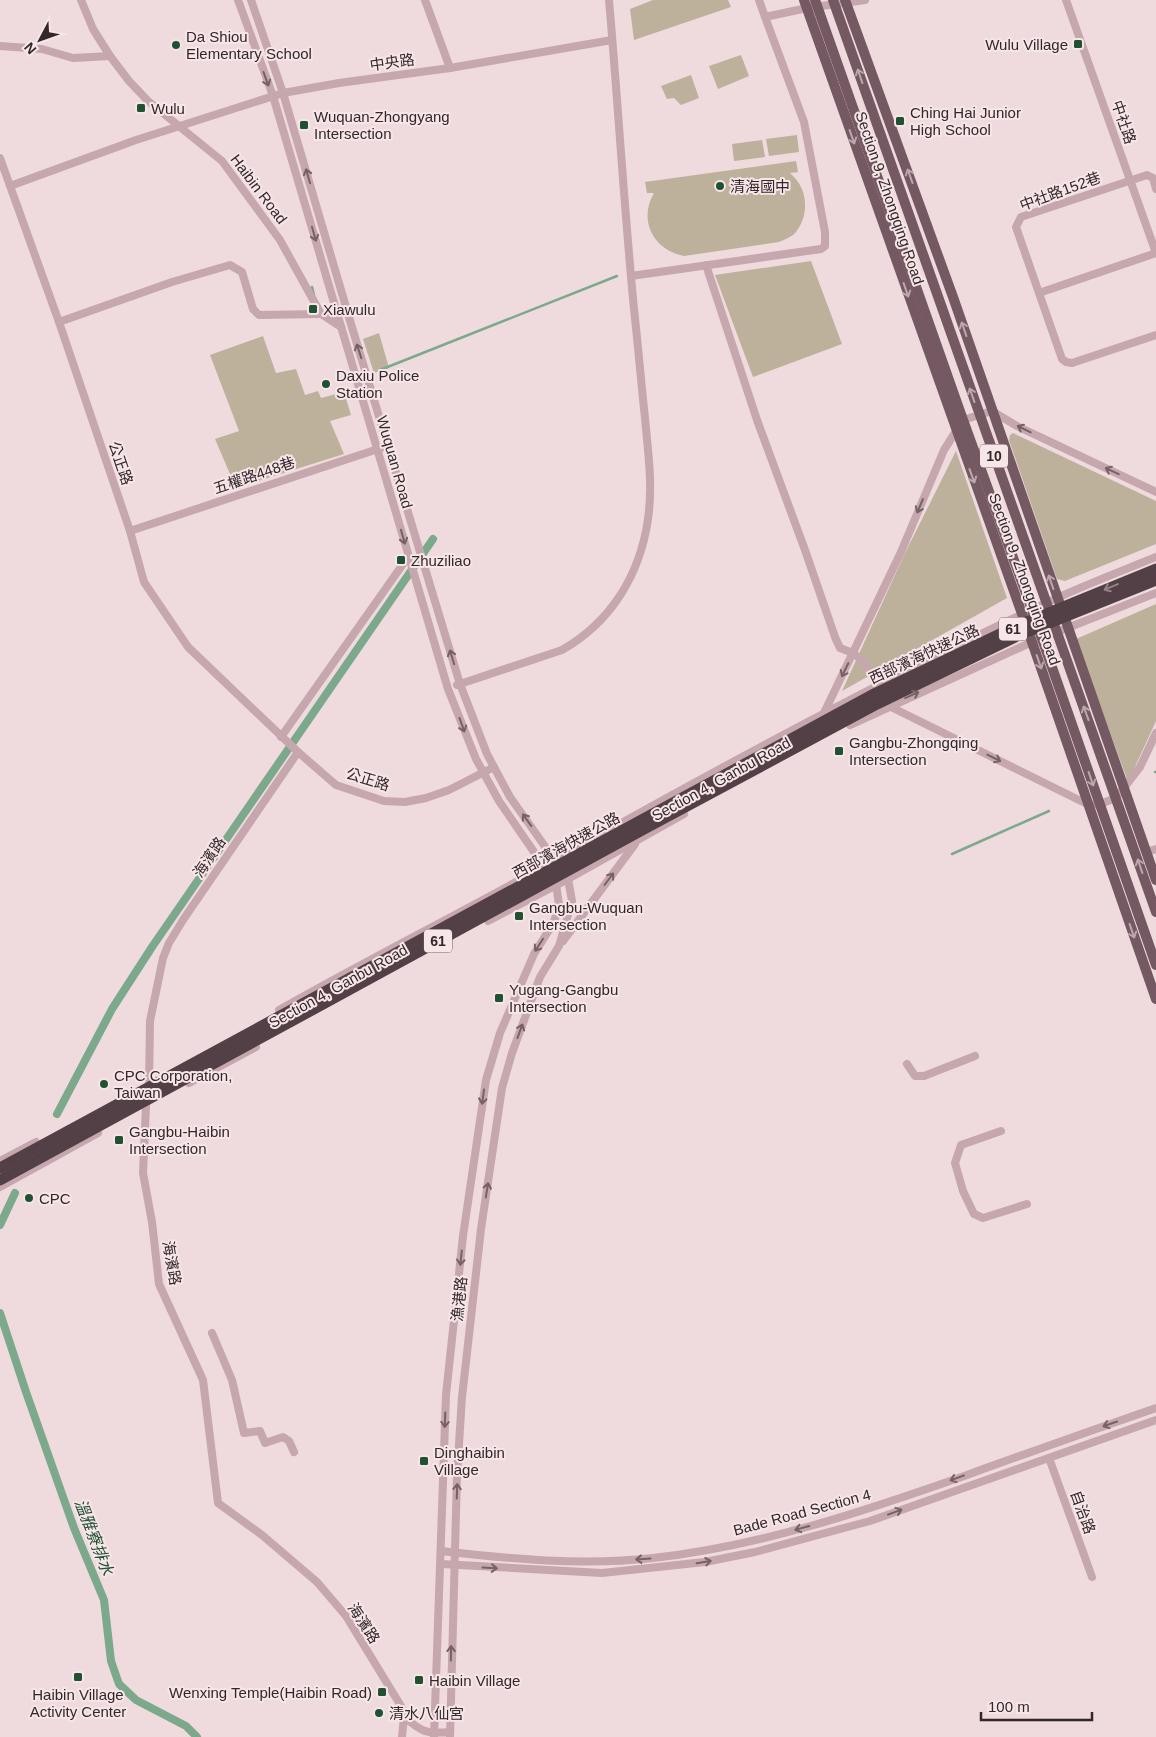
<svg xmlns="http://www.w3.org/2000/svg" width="1156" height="1737" font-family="Arial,'Noto Sans TC',sans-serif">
  <rect width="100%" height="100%" fill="#efdadd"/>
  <g fill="#bdb19c">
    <polygon points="653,0 728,0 731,7 634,40 630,9"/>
    <polygon points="741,55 749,76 718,89 709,66"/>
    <polygon points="691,75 699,98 681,105 674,98 667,99 661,86"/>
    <polygon points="797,135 799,152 769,156 766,139"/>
    <polygon points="762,140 765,157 734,161 732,144"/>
    <path d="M 796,161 L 798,172 L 790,173 C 793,176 796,179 798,182 C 809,197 807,222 793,235 C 789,238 783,240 779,242 L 684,256 C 653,250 638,220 654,193 L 647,193 L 645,182 Z"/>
    <polygon points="811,261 842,344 753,377 715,275"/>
    <polygon points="379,333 389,368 374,373 363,339"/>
    <polygon points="263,336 276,373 296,369 305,395 318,391 321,398 344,392 351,415 330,421 344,454 236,488 215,439 239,431 210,355"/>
    <polygon points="1013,433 1156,501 1156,544 1065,581 1057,579 1009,440 1010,435"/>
    <polygon points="956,451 1007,598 842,691 905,553"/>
    <polygon points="1156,604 1156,721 1128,782 1076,639"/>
  </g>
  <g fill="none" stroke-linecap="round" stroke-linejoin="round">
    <g stroke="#7ca98c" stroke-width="2.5">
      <polyline points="312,287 314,295"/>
      <polyline points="380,370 617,276"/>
      <polyline points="1155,772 1156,772"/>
      <polyline points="952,854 1049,811"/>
    </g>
    <g stroke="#7ca98c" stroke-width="8">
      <polyline points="57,1114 112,1009 152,947 433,539"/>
      <polyline points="0,1225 15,1193"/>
      <polyline points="0,1313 26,1392 74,1528 104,1600 111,1661 119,1684 136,1700 186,1726 197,1737"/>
    </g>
    <g stroke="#c6a7ae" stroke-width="8">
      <polyline points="81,0 93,29 110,56 129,81 148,101 222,161 280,240 321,314 341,327"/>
      <polyline points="238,0 273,96 448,689 476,759 499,801 556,884 559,905 554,922 534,954 500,1033 486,1080 463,1236 446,1395 434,1737"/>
      <polyline points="251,0 283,93 351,324 460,684 487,754 510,797 568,879 572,901 559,946 540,977 512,1053 502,1088 481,1229 462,1397 457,1475 450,1737"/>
      <polyline points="425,0 450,68"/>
      <polyline points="759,0 765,17 807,8 865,0"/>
      <polyline points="1066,0 1156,253"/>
      <polyline points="0,46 42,49 73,58 110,56"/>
      <polyline points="0,158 59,322 130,531 144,582 188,647 298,752 336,785 384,801 405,802 426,798 449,790 494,767"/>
      <polyline points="10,186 136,140 283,93 339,83 450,68 612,40"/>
      <polyline points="1156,189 1153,178 1147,175 1021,217 1016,227 1062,359 1066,362 1072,363 1156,335"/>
      <polyline points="706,265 757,420 805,550 835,637 840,648 853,653 865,663 879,688"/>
      <polyline points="631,276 821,249 825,246 825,232 804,122 765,17"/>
      <polyline points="1039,293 1156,253"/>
      <polyline points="59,322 172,282 230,265 242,272 253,309 259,315 321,314"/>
      <polyline points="130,531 381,448"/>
      <path d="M 457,685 L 562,650 C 611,622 640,575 648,519 C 653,485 648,452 645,418 C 641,381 638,345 634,309 C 624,206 618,103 609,0"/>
      <polyline points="887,705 1089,805 1100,804 1116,798 1140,767 1156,733"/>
      <polyline points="824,713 901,552 944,450 963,420 992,411 1017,426 1156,492"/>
      <polyline points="850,725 1032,642 1156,593"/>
      <polyline points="281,737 408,557"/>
      <polyline points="298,752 183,920 169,943 163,958 150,1021 149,1084 146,1106 143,1173 152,1222 159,1284 203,1380 218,1503 262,1535 317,1582 346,1616 401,1706 404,1717 402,1737"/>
      <polyline points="1146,852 1156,849"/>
      <polyline points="488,921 568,879 684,814"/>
      <polyline points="563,941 635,844"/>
      <path d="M 279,1010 C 367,960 457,915 545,866 C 709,773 875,683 1046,603 C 1082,586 1119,572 1156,557"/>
      <polyline points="907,1064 915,1076 924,1076 975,1056"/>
      <polyline points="189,1083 256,1047"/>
      <polyline points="1001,1131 961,1145 955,1163 963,1191 974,1214 983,1218 1027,1204"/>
      <polyline points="0,1161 36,1142"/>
      <polyline points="0,1187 98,1133"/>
      <polyline points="212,1333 232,1380 244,1433 260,1431 265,1443 283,1437 289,1441 294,1452"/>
      <polyline points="1049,1458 1092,1577"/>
      <path d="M 441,1551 C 511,1559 583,1566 653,1558 C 761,1546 865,1511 967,1475 C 1030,1452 1093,1430 1156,1408"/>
      <polyline points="441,1564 602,1573 705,1562 755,1552 870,1521 1156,1420"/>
      <path d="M 404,1717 C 422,1732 426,1734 450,1732"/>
    </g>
    <g stroke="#745963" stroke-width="10">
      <polyline points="804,0 1032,642 1156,999"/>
      <polyline points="815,0 963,420 1032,610 1156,965"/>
      <polyline points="833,0 1156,912"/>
      <polyline points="845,0 953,297 1156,880"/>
    </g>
    <g stroke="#533f46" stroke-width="11">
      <polyline points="0,1168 872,695 1017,626 1156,569"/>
      <polyline points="0,1180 646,828 877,704 1017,636 1156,580"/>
    </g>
  </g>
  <defs><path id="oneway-shaft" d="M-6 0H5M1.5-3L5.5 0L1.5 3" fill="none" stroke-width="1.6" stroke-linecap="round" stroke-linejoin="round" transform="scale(1.25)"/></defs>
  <g stroke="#bca7ac">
    <use href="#oneway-shaft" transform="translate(860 76) rotate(-109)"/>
    <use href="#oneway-shaft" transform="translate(852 137) rotate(71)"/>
    <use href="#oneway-shaft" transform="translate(910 176) rotate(-110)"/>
    <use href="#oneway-shaft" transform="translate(906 290) rotate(71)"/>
    <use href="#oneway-shaft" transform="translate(964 329) rotate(-109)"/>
    <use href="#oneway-shaft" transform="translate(972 395) rotate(-109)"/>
    <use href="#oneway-shaft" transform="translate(972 476) rotate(70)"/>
    <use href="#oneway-shaft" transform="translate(1051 582) rotate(-109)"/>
    <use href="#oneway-shaft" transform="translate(1039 662) rotate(71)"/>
    <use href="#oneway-shaft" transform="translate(1086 713) rotate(-110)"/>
    <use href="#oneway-shaft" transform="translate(1091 779) rotate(71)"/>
    <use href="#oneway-shaft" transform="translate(1140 866) rotate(-109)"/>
    <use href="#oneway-shaft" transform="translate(1132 931) rotate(71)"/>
  </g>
  <g stroke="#756166">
    <use href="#oneway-shaft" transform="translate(266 79) rotate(70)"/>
    <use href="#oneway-shaft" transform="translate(308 176) rotate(-106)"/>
    <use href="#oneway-shaft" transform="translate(314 234) rotate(74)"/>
    <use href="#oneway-shaft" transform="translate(359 351) rotate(-108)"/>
    <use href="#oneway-shaft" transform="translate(1024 429) rotate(-154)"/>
    <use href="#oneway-shaft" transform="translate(1112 471) rotate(-155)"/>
    <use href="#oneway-shaft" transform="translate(920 506) rotate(113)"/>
    <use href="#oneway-shaft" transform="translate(403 537) rotate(74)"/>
    <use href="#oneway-shaft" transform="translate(452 657) rotate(-107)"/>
    <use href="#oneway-shaft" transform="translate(845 670) rotate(116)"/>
    <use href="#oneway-shaft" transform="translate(912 695) rotate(-24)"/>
    <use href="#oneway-shaft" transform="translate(462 725) rotate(70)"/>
    <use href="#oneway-shaft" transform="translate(994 758) rotate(26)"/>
    <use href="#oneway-shaft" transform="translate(527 820) rotate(-126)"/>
    <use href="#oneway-shaft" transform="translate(609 879) rotate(-53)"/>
    <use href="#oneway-shaft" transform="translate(539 945) rotate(123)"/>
    <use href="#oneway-shaft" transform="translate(520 1031) rotate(-70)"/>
    <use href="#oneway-shaft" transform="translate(483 1097) rotate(98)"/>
    <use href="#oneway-shaft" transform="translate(487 1190) rotate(-81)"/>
    <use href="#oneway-shaft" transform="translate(461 1258) rotate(96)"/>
    <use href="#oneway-shaft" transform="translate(445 1420) rotate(92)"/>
    <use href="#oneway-shaft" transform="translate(1110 1424) rotate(161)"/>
    <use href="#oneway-shaft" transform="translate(957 1478) rotate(160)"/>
    <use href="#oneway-shaft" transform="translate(457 1491) rotate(-88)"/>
    <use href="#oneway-shaft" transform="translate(895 1512) rotate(-20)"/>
    <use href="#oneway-shaft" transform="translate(802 1528) rotate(165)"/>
    <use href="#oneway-shaft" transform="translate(643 1559) rotate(176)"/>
    <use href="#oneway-shaft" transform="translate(704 1562) rotate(-9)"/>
    <use href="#oneway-shaft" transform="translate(490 1568) rotate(3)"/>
    <use href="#oneway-shaft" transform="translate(451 1653) rotate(-89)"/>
  </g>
  <use stroke="#958287" href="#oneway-shaft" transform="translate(1111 587) rotate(157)"/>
  <g fill="#205133" stroke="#f7e6e8" stroke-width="2">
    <rect x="1073" y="39" width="10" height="10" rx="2.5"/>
    <circle cx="176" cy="45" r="5"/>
    <rect x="136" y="103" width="10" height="10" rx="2.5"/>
    <rect x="895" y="116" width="10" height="10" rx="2.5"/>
    <rect x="299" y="120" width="10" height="10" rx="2.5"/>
    <circle cx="720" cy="186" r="5"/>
    <rect x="308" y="304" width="10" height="10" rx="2.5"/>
    <circle cx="326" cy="384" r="5"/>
    <rect x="396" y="555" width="10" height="10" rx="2.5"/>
    <rect x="834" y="746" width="10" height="10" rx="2.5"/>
    <rect x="514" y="911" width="10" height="10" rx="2.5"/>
    <rect x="494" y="993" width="10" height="10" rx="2.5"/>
    <circle cx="104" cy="1084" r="5"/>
    <rect x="114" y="1135" width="10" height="10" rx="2.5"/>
    <circle cx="29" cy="1198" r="5"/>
    <rect x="419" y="1456" width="10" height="10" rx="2.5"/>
    <rect x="73" y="1672" width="10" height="10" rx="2.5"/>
    <rect x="414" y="1675" width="10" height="10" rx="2.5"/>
    <rect x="377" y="1687" width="10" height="10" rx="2.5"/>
    <circle cx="379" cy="1713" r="5"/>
  </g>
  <g text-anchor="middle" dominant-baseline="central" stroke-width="4" stroke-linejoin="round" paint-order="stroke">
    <g fill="#f7e6e8" stroke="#6e6064" stroke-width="1">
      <rect x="980" y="444.5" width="28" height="23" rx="4"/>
      <rect x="999" y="617.5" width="28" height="23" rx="4"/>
      <rect x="424" y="929.5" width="28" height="23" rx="4"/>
    </g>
    <g font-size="14" font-weight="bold" fill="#33272b">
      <text x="994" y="456">10</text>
      <text x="1013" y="629">61</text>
      <text x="438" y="941">61</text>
    </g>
    <g font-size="15" fill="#33272b" stroke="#f7e6e8" text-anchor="start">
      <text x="186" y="36">Da Shiou<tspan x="186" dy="17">Elementary School</tspan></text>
      <text x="1068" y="44" text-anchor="end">Wulu Village</text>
      <text x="151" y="108">Wulu</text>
      <text x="910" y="112">Ching Hai Junior<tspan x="910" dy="17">High School</tspan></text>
      <text x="314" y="116">Wuquan-Zhongyang<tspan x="314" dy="17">Intersection</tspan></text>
      <text x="730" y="186">清海國中</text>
      <text x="323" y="309">Xiawulu</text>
      <text x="336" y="375">Daxiu Police<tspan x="336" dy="17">Station</tspan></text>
      <text x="411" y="560">Zhuziliao</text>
      <text x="849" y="742">Gangbu-Zhongqing<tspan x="849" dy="17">Intersection</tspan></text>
      <text x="529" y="907">Gangbu-Wuquan<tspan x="529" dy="17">Intersection</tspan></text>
      <text x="509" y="989">Yugang-Gangbu<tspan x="509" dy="17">Intersection</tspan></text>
      <text x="114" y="1075">CPC Corporation,<tspan x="114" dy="17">Taiwan</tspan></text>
      <text x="129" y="1131">Gangbu-Haibin<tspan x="129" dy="17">Intersection</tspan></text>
      <text x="39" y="1198">CPC</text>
      <text x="434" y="1452">Dinghaibin<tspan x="434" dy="17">Village</tspan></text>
      <text x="429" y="1680">Haibin Village</text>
      <text x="372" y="1692" text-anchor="end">Wenxing Temple(Haibin Road)</text>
      <text x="78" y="1694" text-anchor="middle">Haibin Village<tspan x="78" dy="17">Activity Center</tspan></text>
      <text x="389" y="1713">清水八仙宮</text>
    </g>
    <g font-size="15" fill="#33272b" stroke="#f7e6e8">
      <text transform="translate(392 62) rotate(-8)">中央路</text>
      <text transform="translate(1124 122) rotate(71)">中社路</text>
      <text transform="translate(259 189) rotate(53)">Haibin Road</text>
      <text transform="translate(1060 191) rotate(-20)">中社路152巷</text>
      <text transform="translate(890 198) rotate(71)">Section 9, Zhongqing Road</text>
      <text transform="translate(395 462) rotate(74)">Wuquan Road</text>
      <text transform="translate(121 463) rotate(71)">公正路</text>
      <text transform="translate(254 475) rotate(-19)">五權路448巷</text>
      <text transform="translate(1025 579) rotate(70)">Section 9, Zhongqing Road</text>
      <text transform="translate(924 654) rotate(-25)">西部濱海快速公路</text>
      <text transform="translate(368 779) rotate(17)">公正路</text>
      <text transform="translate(721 779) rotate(-29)">Section 4, Ganbu Road</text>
      <text transform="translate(566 845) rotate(-29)">西部濱海快速公路</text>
      <text transform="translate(209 857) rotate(-56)">海濱路</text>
      <text transform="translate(338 986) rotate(-29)">Section 4, Ganbu Road</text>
      <text transform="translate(172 1263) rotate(80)">海濱路</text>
      <text transform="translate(459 1299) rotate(-84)">漁港路</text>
      <text transform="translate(802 1512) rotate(-15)">Bade Road Section 4</text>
      <text transform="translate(1083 1512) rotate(70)">自治路</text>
      <text transform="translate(364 1623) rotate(57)">海濱路</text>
    </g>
    <g font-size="16" font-style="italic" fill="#205133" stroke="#f7e6e8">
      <text transform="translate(94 1537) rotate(69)">溫雅寮排水</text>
    </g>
  </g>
  <g transform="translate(40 40) rotate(229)" stroke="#f7e6e8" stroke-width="4" paint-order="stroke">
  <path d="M0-4L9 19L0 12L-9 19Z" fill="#33272b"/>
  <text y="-8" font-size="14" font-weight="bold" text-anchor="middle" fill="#33272b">N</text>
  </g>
  <path d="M981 1712v8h111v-8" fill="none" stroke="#33272b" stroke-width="2.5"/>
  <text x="988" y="1712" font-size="15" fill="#33272b" stroke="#f7e6e8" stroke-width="4" paint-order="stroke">100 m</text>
</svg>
